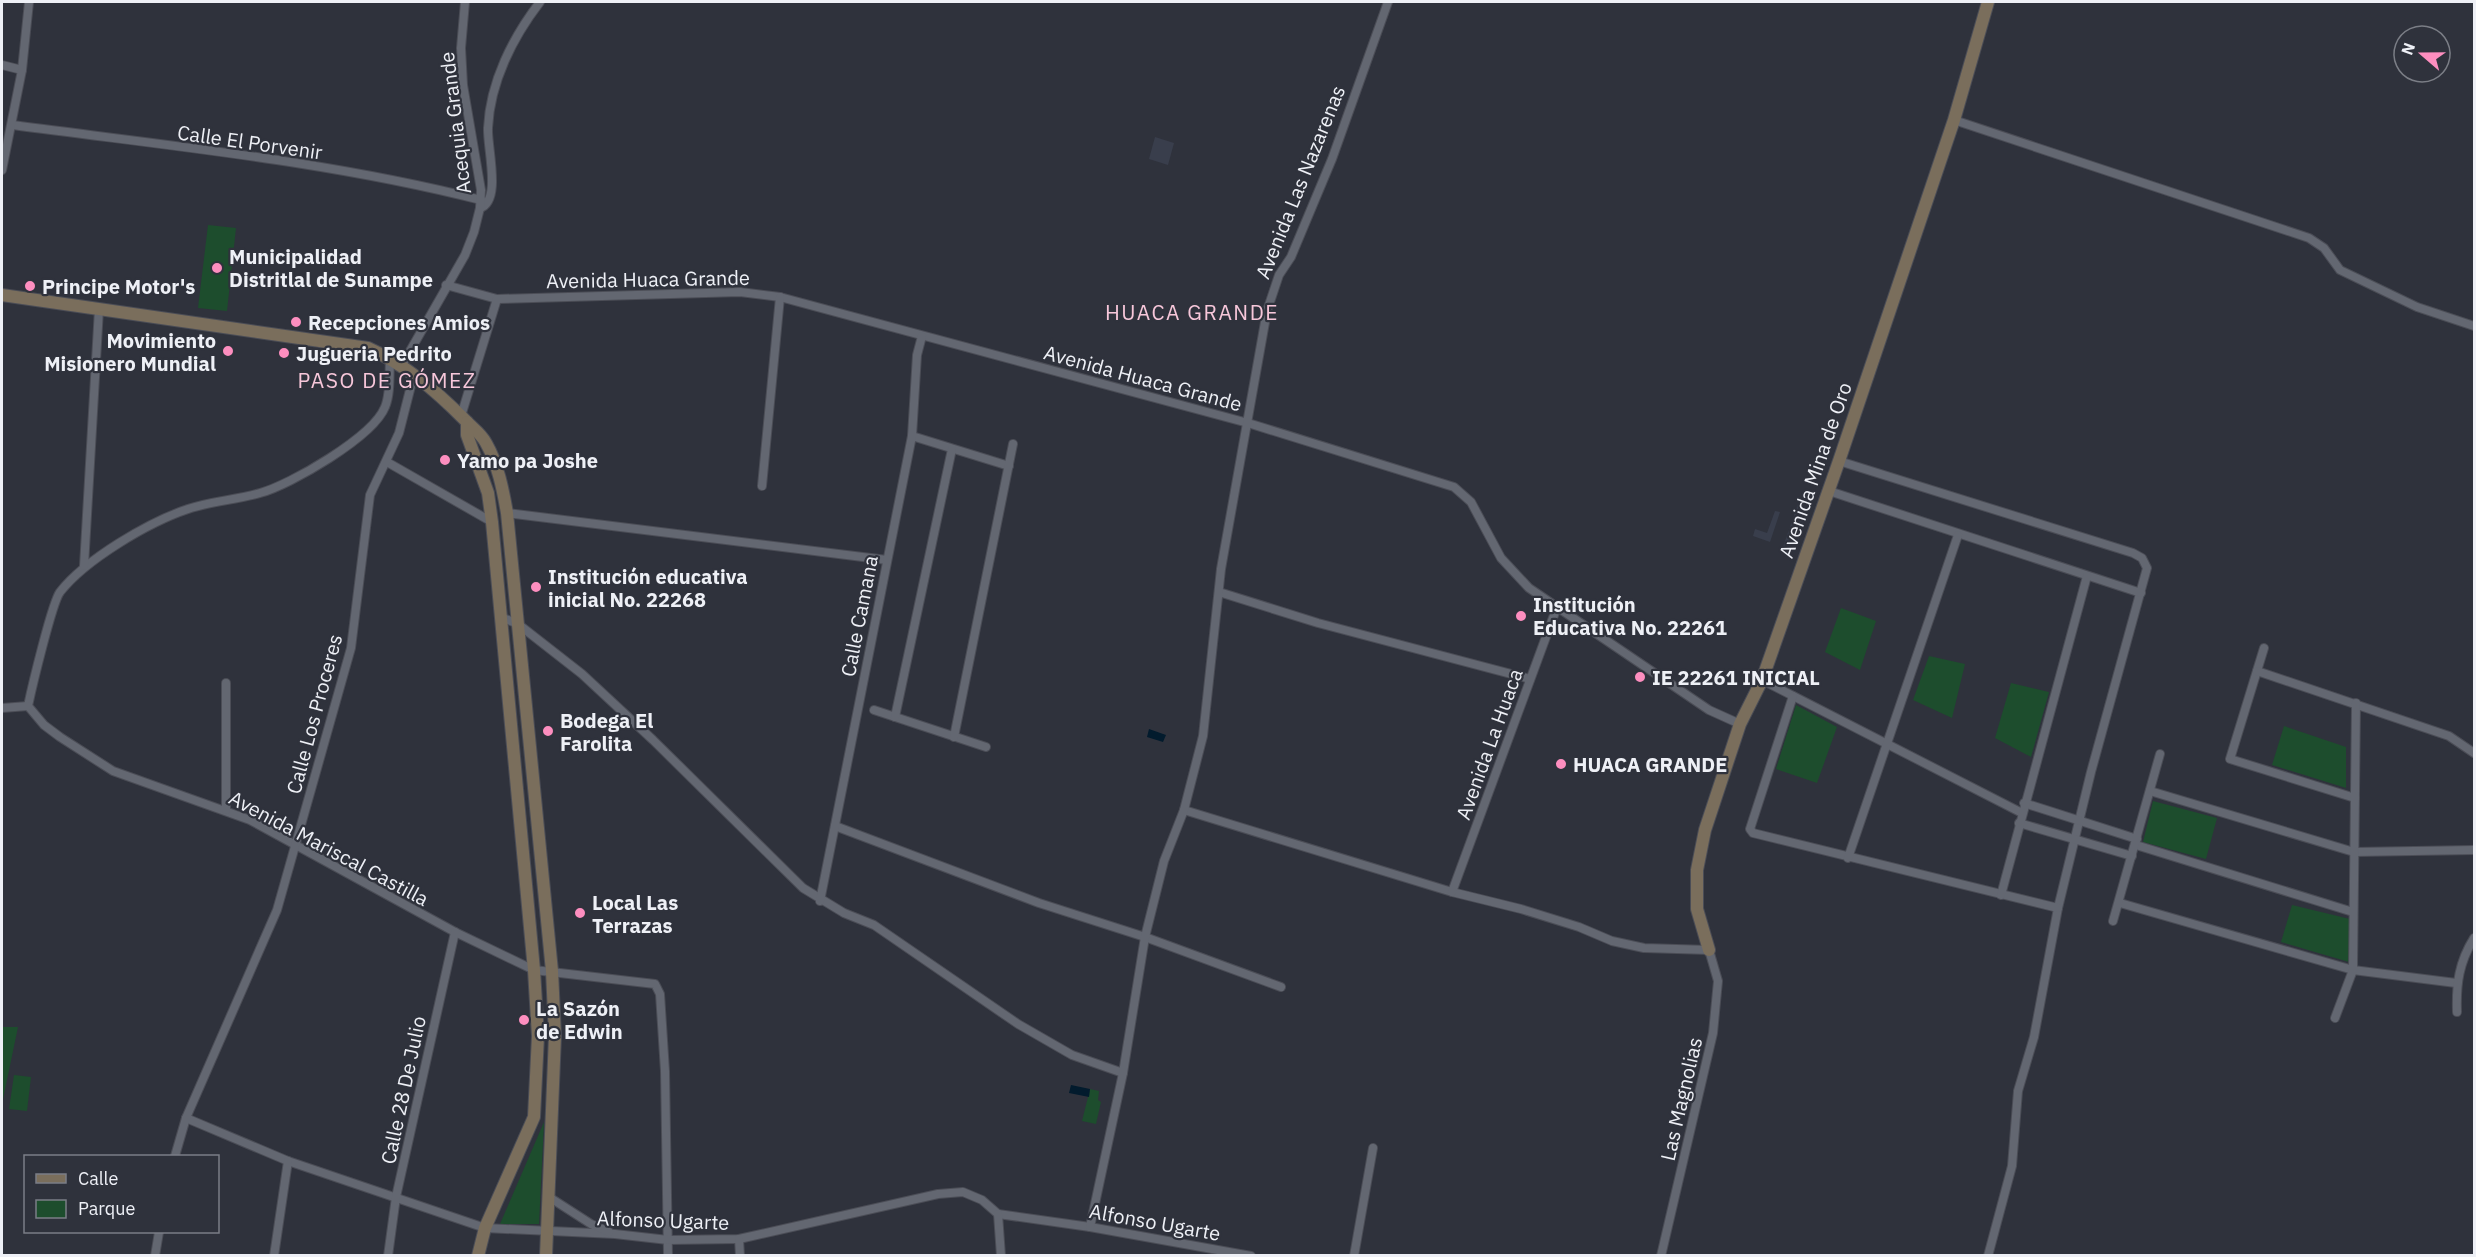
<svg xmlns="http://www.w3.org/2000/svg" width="2476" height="1257" font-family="'IBM Plex Sans',sans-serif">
  <rect width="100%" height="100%" fill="#2f323c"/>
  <g fill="#393e4c">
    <polygon points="1155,137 1174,143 1168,165 1149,159"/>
    <polygon points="1798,504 1809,508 1795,551 1783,547"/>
    <polygon points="1775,511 1780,512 1770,542 1753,536 1755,529 1767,533"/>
  </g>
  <g fill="#1d4d2d">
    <polygon points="208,225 236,228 227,311 198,308"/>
    <polygon points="1841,608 1876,621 1860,670 1825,652"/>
    <polygon points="1929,656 1965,664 1952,718 1913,700"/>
    <polygon points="2011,683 2049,692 2031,757 1995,738"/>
    <polygon points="1796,705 1837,727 1817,783 1776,769"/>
    <polygon points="2284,726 2346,747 2346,788 2272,765"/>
    <polygon points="2153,801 2217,818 2206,859 2143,842"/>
    <polygon points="2292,905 2350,919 2349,962 2281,942"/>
    <polygon points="2,1027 18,1027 2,1104"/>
    <polygon points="14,1075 31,1077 27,1111 9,1109"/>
    <polygon points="1090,1089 1099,1091 1098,1100 1101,1102 1096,1124 1082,1121"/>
    <polygon points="544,1122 539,1224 500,1224"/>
  </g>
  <g fill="#021b2d">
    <polygon points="1149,729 1166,735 1163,742 1147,737"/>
    <polygon points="1071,1085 1090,1089 1089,1097 1069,1093"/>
  </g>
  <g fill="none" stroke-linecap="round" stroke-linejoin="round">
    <g stroke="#4b4d56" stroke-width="10">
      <g id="street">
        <polyline points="2,65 22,70"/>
        <polyline points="1954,120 2309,238 2324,248 2340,270 2417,307 2474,326"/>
        <path d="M 13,125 C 169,146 328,161 481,200"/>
        <polyline points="2,170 22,70 29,2"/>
        <path d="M 480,208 C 502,201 487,148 488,128 C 490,82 513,37 540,2"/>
        <polyline points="446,285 497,299 740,292 780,297 1248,423 1454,487 1471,502 1501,558 1529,588 1709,710 1740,724"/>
        <path d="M 390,358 C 389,373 391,393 385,407 C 373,437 290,485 260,493 C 236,500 211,501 188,509 C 149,522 86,559 60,592 C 52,603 32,687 28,706 L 44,725 L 60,737 L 113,771 L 250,820 L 455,932 L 534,970 L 655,984 L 660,994 L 665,1071 L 668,1256"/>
        <polyline points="402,365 465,255 474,232 480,208 481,190 463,85 461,48 465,2"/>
        <polyline points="461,416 497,299"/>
        <polyline points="912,436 1009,466"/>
        <polyline points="1839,461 2133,553 2142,558 2147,568 2091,772 2058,908 2034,1037 2018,1091 2012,1166 1988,1256"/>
        <polyline points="387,462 492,522"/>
        <polyline points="762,486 780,297"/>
        <polyline points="1829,491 2141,593"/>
        <polyline points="507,513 887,560"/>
        <polyline points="84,566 99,309"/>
        <polyline points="1219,592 1318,623 1530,679"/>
        <polyline points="501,617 518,624 582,674 653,740 803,888 844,913 874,925 1018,1024 1072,1055 1123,1073"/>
        <polyline points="2264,648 2230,759 2355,798"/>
        <polyline points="2257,671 2449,736 2474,753"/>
        <polyline points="1762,680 2022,813"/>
        <polyline points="1793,696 1750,829 1753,833 2058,908"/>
        <polyline points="2,708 28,706"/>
        <polyline points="874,710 986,747"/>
        <polyline points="895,717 952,449"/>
        <polyline points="954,737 1013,444"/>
        <polyline points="2150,791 2354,852 2474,850"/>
        <polyline points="2024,803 2137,839"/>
        <polyline points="226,810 226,683"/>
        <polyline points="1184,810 1452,892 1521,909 1579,927 1612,941 1644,948 1709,950 1718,981 1713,1033 1661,1256"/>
        <polyline points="2019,823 2132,856"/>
        <polyline points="835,826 1039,903 1145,937 1281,987"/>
        <polyline points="2136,845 2353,912"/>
        <polyline points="1848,858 1958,535"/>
        <polyline points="1452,892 1557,607"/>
        <polyline points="2001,895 2087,576"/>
        <polyline points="820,901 912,436 917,355 922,336"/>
        <polyline points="2120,903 2353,970 2456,983"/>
        <polyline points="2113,921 2160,754"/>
        <path d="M 2457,1012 C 2456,984 2459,962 2474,938"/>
        <polyline points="2335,1018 2353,970 2356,703"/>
        <polyline points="186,1118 288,1161 485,1228 615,1234 668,1240 739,1239 938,1194 963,1192 982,1200 998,1214 1090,1227 1251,1256"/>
        <polyline points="175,1156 186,1118 277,910 351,648 370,495 399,433 414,374"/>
        <polyline points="549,1197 591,1224 609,1232"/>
        <polyline points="998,1214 1001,1256"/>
        <polyline points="1090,1227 1123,1073 1145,937 1164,861 1184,810 1203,736 1221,569 1267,311 1279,275 1291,257 1332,159 1388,2"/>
        <polyline points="739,1239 740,1256"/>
        <polyline points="155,1256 159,1232"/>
        <polyline points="274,1256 288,1161"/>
        <polyline points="388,1256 396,1197 455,932"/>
        <polyline points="1354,1256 1373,1148"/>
      </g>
    </g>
    <g stroke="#4b4d56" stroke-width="14">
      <g id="secondary">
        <path d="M 2,295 L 368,348 C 406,365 435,390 464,419 C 472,428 480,432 486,443 C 498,464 503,490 507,513 L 552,971 L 555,1036 L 546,1256"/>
        <polyline points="467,422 467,435 488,493 492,522 534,970 538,1036 534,1117 485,1228 478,1256"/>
        <polyline points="1709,950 1697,909 1697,870 1705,830 1740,724 1762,680 1839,461 1954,120 1988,2"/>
      </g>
    </g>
    <use href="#street" stroke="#636771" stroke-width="8"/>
    <use href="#secondary" stroke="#7a6e5c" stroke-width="12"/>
  </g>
  <g fill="#fd8ebf" stroke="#2f323c" stroke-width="2">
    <circle cx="217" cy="268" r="6"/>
    <circle cx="30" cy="286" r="6"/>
    <circle cx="296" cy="322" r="6"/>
    <circle cx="228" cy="351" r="6"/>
    <circle cx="284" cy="353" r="6"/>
    <circle cx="445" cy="460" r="6"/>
    <circle cx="536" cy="587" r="6"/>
    <circle cx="1521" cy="616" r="6"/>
    <circle cx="1640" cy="677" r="6"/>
    <circle cx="548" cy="731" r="6"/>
    <circle cx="1561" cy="764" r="6"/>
    <circle cx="580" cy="913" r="6"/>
    <circle cx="524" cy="1020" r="6"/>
  </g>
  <g text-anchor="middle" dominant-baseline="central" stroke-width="4.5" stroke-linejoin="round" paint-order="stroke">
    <g font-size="20" fill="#eef0f6" stroke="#2f323c">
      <text transform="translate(455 123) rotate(-97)">Acequia Grande</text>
      <text transform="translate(250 142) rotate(8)">Calle El Porvenir</text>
      <text transform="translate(1300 182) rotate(-68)">Avenida Las Nazarenas</text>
      <text transform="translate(648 279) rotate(-1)">Avenida Huaca Grande</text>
      <text transform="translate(1143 378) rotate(15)">Avenida Huaca Grande</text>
      <text transform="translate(1815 470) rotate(-71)">Avenida Mina de Oro</text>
      <text transform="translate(859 616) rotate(-79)">Calle Camana</text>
      <text transform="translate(314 714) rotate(-75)">Calle Los Proceres</text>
      <text transform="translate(1489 744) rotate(-70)">Avenida La Huaca</text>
      <text transform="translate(329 848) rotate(28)">Avenida Mariscal Castilla</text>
      <text transform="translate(403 1090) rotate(-78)">Calle 28 De Julio</text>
      <text transform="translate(1681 1099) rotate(-77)">Las Magnolias</text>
      <text transform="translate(663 1220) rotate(2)">Alfonso Ugarte</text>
      <text transform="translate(1155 1222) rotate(10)">Alfonso Ugarte</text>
    </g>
    <g font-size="20" font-weight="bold" fill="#eef0f6" stroke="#2f323c" text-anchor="start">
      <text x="229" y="256">Municipalidad<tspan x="229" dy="23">Distritlal de Sunampe</tspan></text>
      <text x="42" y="286">Principe Motor's</text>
      <text x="308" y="322">Recepciones Amios</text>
      <text x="216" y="340" text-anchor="end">Movimiento<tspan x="216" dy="23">Misionero Mundial</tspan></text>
      <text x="296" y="353">Jugueria Pedrito</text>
      <text x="457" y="460">Yamo pa Joshe</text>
      <text x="548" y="576">Institución educativa<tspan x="548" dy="23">inicial No. 22268</tspan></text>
      <text x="1533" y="604">Institución<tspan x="1533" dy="23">Educativa No. 22261</tspan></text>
      <text x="1652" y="677">IE 22261 INICIAL</text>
      <text x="560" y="720">Bodega El<tspan x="560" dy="23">Farolita</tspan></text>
      <text x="1573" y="764">HUACA GRANDE</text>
      <text x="592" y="902">Local Las<tspan x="592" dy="23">Terrazas</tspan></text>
      <text x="536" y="1008">La Sazón<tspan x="536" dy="23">de Edwin</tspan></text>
    </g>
    <g font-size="21" letter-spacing="1.5" fill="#f7c7da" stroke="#2f323c">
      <text x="1192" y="312">HUACA GRANDE</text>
      <text x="387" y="380">PASO DE GÓMEZ</text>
    </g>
  </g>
  <rect width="2476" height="1257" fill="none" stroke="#eef0f6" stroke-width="6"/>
  <rect x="24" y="1155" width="195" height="78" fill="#2f323c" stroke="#7b7e86" stroke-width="1.5"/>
  <rect x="36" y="1174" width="30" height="9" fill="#7a6e5c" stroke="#7b7e86" stroke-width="1.5"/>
  <text x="78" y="1185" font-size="18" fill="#eef0f6">Calle</text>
  <rect x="36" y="1200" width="30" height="18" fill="#1d4d2d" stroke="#7b7e86" stroke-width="1.5"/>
  <text x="78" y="1215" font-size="18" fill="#eef0f6">Parque</text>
  <g transform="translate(2422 54) rotate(290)"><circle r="28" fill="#2f323c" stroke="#7b7e86" stroke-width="1.5"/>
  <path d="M0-4.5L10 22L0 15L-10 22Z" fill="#fd8ebf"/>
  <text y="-9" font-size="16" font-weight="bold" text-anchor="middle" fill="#eef0f6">N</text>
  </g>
</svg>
